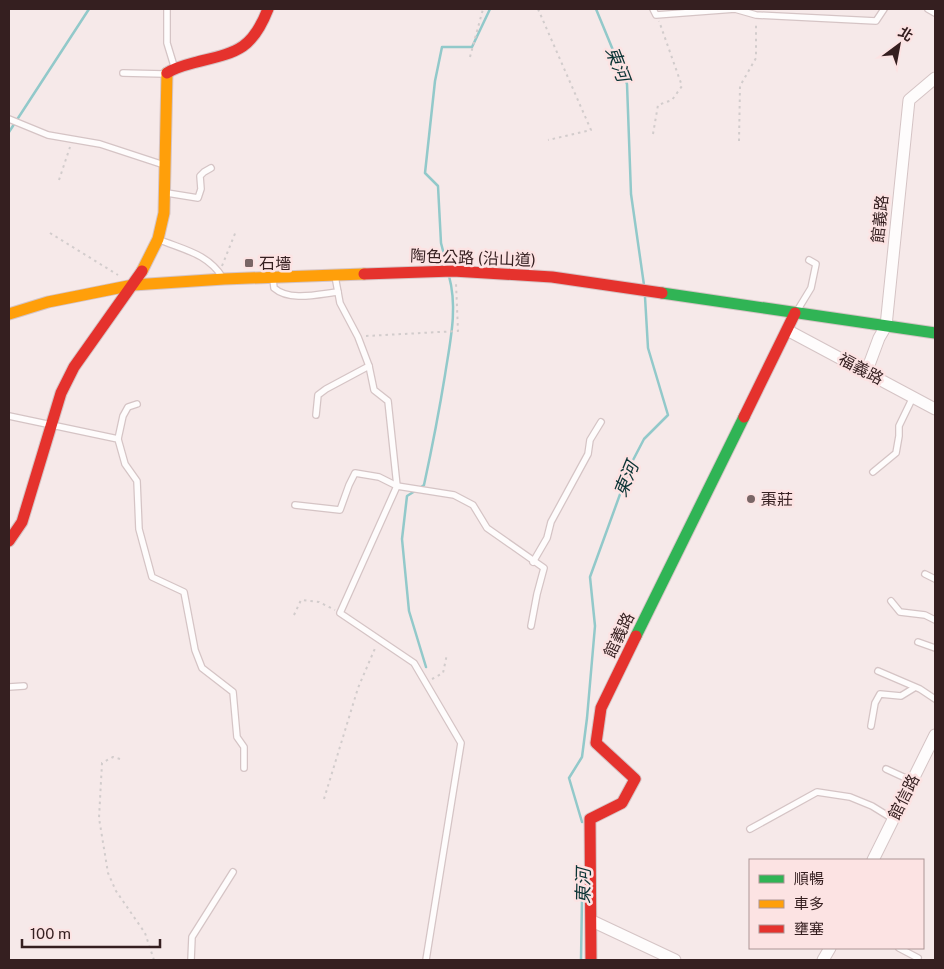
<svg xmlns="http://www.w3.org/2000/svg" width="944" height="969" font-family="'Public Sans','Noto Sans TC',sans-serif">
  <rect width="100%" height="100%" fill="#f6e9e9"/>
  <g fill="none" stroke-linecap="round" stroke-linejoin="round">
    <g stroke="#92c9ca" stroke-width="2.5">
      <polyline points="596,9 627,84 631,194 644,285"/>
      <polyline points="9,132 89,9"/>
      <polyline points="447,266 441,243 438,186 425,173 435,81 442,47 472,47 490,9"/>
      <path d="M 420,488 L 424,485 C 432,448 439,412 445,375 C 450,342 458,309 449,276"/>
      <polyline points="415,491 407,496 402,539 409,611 426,667"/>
      <polyline points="582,822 569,778 582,757 587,718 595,626 590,577 631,464 644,439 668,415 648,348 645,297"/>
      <polyline points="581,960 582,899"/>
    </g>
    <g stroke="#d5c4c5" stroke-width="8">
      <g id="lane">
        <polyline points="167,9 167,43 174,66"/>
        <polyline points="653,9 656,15 735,9 756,15 876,21 884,9"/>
        <polyline points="928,9 935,13"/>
        <polyline points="123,73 164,74"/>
        <polyline points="9,119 48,135 100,144 164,165"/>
        <polyline points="167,193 198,198 201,189 200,176 204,172 211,168"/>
        <path d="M 160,240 C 185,250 208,254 223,278"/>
        <polyline points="335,276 340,303 358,337 369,366 374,390 388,401 397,486 340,613 414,663 461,743 426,960"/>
        <path d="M 273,279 L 274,288 C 290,302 319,294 338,292"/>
        <polyline points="797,311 811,288 816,264 809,260"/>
        <polyline points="316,415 318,395 326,389 369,366"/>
        <polyline points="9,416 118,439 125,464 137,481 139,529 152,577 184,592 195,650 202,668 233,692 237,737 244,747 244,768"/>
        <polyline points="118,439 123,416 128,407 137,404"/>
        <polyline points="873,472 896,453 899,436 899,426 913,397"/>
        <polyline points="295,505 340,510 349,485 355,473 379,477 397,486 454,495 473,505 487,528 544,568 537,594 531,626"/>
        <polyline points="533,562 547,538 551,522 588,454 590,440 601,422"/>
        <polyline points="925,574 935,579"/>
        <polyline points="891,601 900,612 925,615 935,620"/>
        <polyline points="918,642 935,648"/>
        <polyline points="878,671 920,689 935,699"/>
        <polyline points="9,687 24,686"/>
        <polyline points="871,726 875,703 880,694 901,696 914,688"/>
        <polyline points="886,769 912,781"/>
        <polyline points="750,829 817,792 850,797 872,806 893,819"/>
        <polyline points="899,948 918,958"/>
        <polyline points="191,960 192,937 233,872"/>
      </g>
    </g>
    <g stroke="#d5c4c5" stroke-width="13">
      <g id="street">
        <polyline points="787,330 935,409"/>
        <polyline points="866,373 879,338 886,326 909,100 935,78"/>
        <polyline points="873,860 935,735"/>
        <polyline points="592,921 675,960"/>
        <polyline points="823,960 830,948"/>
      </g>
    </g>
    <g stroke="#d5c4c5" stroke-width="13">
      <g id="fast">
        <polyline points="662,293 935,333"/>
        <polyline points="636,636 744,417"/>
      </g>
    </g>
    <g stroke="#d5c4c5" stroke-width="13">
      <g id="slow">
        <polyline points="142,271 158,239 164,213 167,73"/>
        <polyline points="9,314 48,302 133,285 224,279 364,274"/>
      </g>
    </g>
    <g stroke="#d5c4c5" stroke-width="13">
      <g id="jam">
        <path d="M 167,73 C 176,67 186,65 197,62 C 237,52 252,50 268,9"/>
        <polyline points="364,274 453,271 552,277 662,293"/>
        <polyline points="744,417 795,313"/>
        <polyline points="9,541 22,522 61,393 74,367 142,271"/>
        <polyline points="591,960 590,819 622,803 635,779 596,743 601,708 636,636"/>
      </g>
    </g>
    <g stroke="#d2cccc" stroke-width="2" stroke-dasharray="2.5 4" stroke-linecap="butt">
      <polyline points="538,9 591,130 548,140"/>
      <polyline points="470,57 483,9"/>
      <polyline points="653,134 658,105 672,100 682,86 659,21"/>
      <polyline points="739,141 740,86 756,58 756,23"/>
      <polyline points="59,180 70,147"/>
      <polyline points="50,233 118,275"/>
      <polyline points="222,266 236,231"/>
      <polyline points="366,336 458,331 456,283"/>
      <polyline points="294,615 301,600 319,602 335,610"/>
      <polyline points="432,679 443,673 447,654"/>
      <polyline points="120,759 113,757 102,763 99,818 108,873 116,891 145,933 154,960"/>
      <polyline points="324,799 358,688 376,646"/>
    </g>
    <use href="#lane" stroke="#fefcfc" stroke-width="5.5"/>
    <use href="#street" stroke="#fefcfc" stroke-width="11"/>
    <use href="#fast" stroke="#30b455" stroke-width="11"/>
    <use href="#slow" stroke="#ff9f0a" stroke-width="11"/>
    <use href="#jam" stroke="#e5322d" stroke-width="11"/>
  </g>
  <g fill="#796666" stroke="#fce3e3" stroke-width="2">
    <rect x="244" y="258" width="10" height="10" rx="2.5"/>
    <circle cx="751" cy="499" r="5"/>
  </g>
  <g text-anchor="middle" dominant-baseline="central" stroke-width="5" stroke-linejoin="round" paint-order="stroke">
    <g font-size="16" fill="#351f20" stroke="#fce3e3">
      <text transform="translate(880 219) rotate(-84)">館義路</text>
      <text transform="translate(473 258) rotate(2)">陶色公路 (沿山道)</text>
      <text transform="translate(861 369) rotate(28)">福義路</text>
      <text transform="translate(619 635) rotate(-64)">館義路</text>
      <text transform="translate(904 797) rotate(-63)">館信路</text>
    </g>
    <g font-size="16" fill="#351f20" stroke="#fce3e3" text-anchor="start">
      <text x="259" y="263">石墻</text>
      <text x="761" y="499">棗莊</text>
    </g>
    <g font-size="18" font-style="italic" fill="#093334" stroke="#fce3e3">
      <text transform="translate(618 64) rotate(69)">東河</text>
      <text transform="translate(626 479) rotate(-68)">東河</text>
      <text transform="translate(583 886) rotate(-89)">東河</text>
    </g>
  </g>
  <rect width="944" height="969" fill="none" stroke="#351f20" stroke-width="20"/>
  <rect x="749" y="859" width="175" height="90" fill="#fce3e3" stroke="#ac9595"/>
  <rect x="759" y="875" width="25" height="8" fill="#30b455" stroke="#ac9595"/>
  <text x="794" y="884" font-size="15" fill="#351f20">順暢</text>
  <rect x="759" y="900" width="25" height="8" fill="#ff9f0a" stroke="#ac9595"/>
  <text x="794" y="909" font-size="15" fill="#351f20">車多</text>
  <rect x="759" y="925" width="25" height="8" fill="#e5322d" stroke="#ac9595"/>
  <text x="794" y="934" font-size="15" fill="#351f20">壅塞</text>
  <g transform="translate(899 45) rotate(32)" stroke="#fce3e3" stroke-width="4" paint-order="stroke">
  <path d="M0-4L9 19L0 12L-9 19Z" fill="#351f20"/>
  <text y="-8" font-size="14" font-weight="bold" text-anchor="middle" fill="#351f20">北</text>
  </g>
  <path d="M22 939v8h138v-8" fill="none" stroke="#351f20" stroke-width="2.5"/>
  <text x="30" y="939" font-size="15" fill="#351f20" stroke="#fce3e3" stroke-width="4" paint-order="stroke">100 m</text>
</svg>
